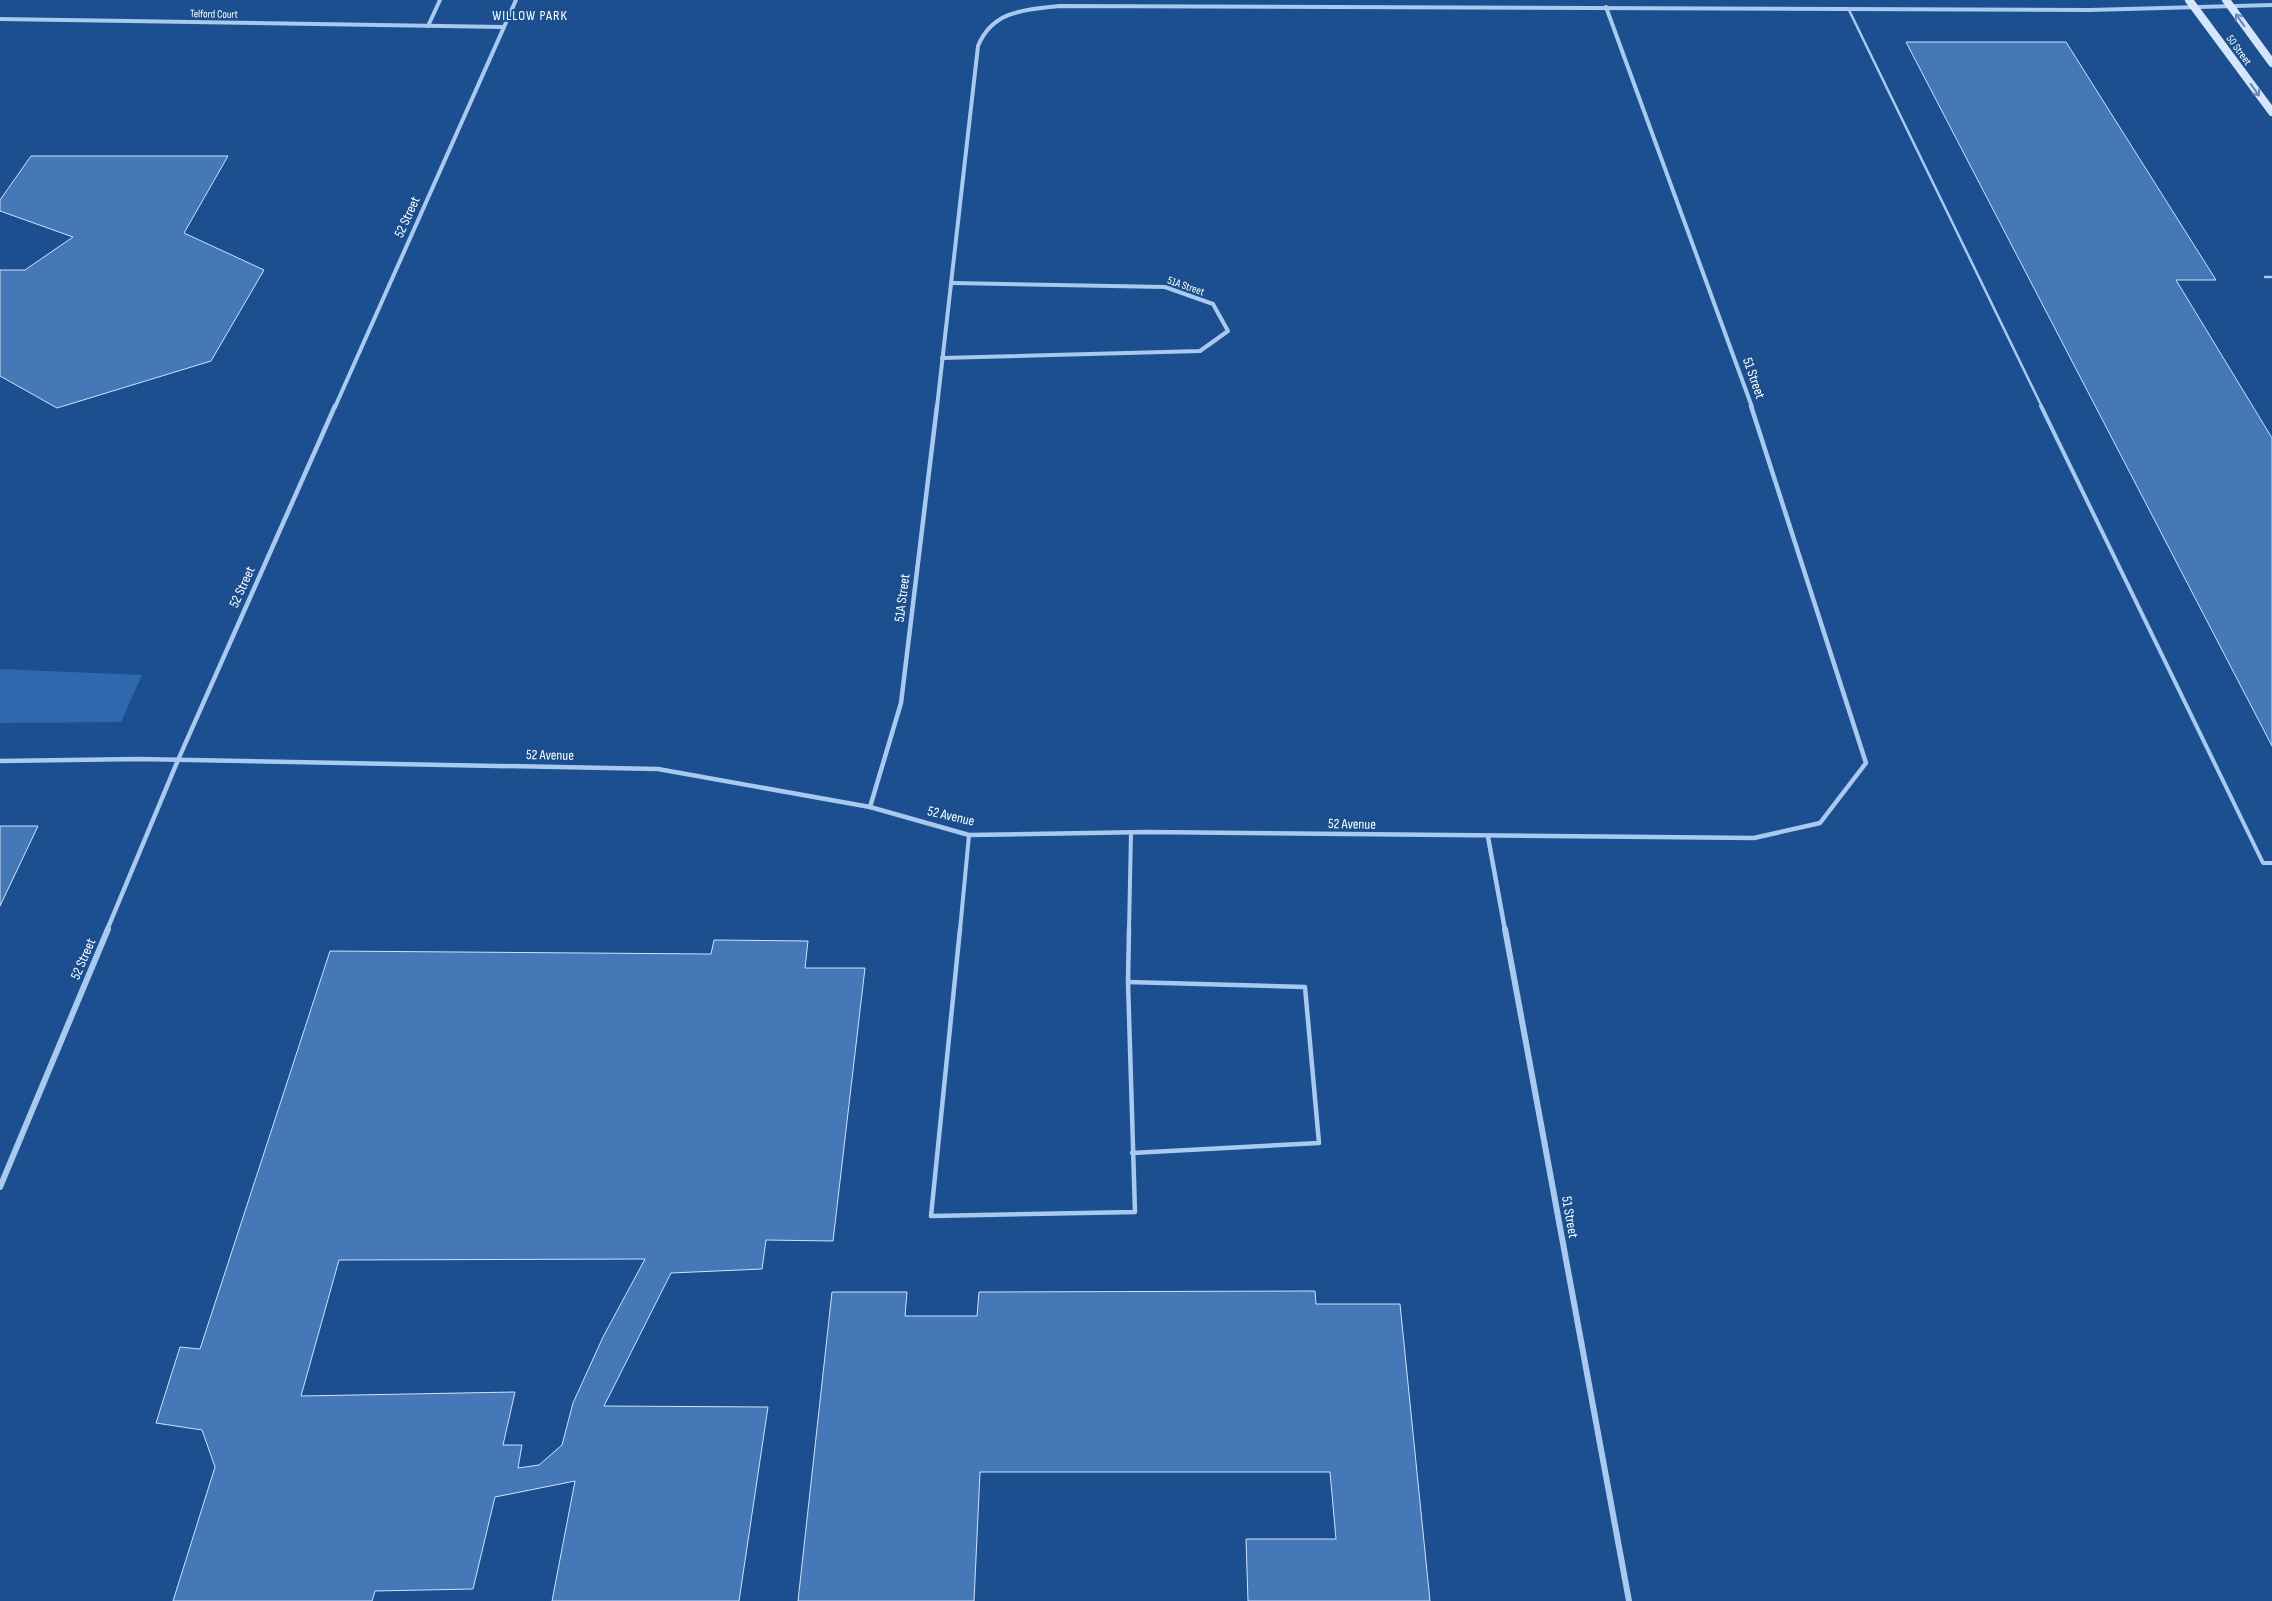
<svg xmlns="http://www.w3.org/2000/svg" width="2272" height="1601" font-family="'Sofia Sans Condensed',sans-serif">
  <rect width="100%" height="100%" fill="#1b4f8f"/>
  <polygon fill="#2e69ad" points="0,669 142,675 121,722 0,723"/>
  <g fill="#4478b7" stroke="#cfe3fa" fill-rule="evenodd">
    <polygon points="1906,42 2066,42 2216,280 2176,280 2272,438 2272,746"/>
    <polygon points="31,156 228,156 184,233 264,270 211,361 57,408 0,376 0,270 25,270 73,237 0,211 0,200"/>
    <polygon points="0,826 38,826 0,906"/>
    <path d="M 714,940 L 808,941 L 805,968 L 865,968 L 833,1241 L 766,1240 L 762,1269 L 671,1273 L 604,1406 L 768,1407 L 739,1601 L 552,1601 L 575,1481 L 495,1497 L 473,1589 L 375,1591 L 372,1601 L 173,1601 L 215,1467 L 202,1430 L 156,1423 L 180,1347 L 200,1349 L 330,951 L 711,954 ZM 645,1259 L 603,1337 L 573,1403 L 562,1445 L 539,1465 L 518,1468 L 522,1445 L 503,1445 L 515,1392 L 301,1396 L 339,1260 Z"/>
    <polygon points="1315,1291 1316,1304 1400,1304 1430,1601 1248,1601 1246,1539 1336,1539 1330,1472 980,1472 974,1601 798,1601 832,1292 907,1292 905,1316 977,1316 979,1292"/>
  </g>
  <g fill="none" stroke-linecap="round" stroke-linejoin="round">
    <g stroke="#a9c9ee" stroke-width="2.5">
      <polyline points="1848,8 2042,407"/>
      <polyline points="2265,277 2272,277"/>
    </g>
    <g stroke="#a9c9ee" stroke-width="4">
      <polyline points="2041,406 2263,863 2272,863"/>
      <polyline points="960,930 969,835"/>
      <polyline points="1129,930 1131,832"/>
    </g>
    <g stroke="#a9c9ee" stroke-width="4.5">
      <polyline points="960,929 931,1216 1135,1212 1128,982 1129,929"/>
      <polyline points="1128,982 1305,987 1319,1143 1132,1153"/>
    </g>
    <g stroke="#a9c9ee" stroke-width="4">
      <polyline points="1606,7 1752,407"/>
      <polyline points="0,19 504,27"/>
      <polyline points="428,26 440,0"/>
      <polyline points="942,358 1200,351 1228,331 1213,304 1165,287 952,283"/>
      <polyline points="335,407 516,0"/>
      <path d="M 937,407 L 978,46 C 993,10 1025,10 1059,6 L 2090,10 L 2272,5"/>
    </g>
    <g stroke="#a9c9ee" stroke-width="4.5">
      <polyline points="0,761 139,759 658,769 870,807 969,835 1147,832 1754,838 1820,823 1866,763 1751,406"/>
      <polyline points="870,807 901,703 937,406"/>
      <polyline points="1488,837 1505,930"/>
      <polyline points="107,930 178,760 335,406"/>
    </g>
    <g stroke="#a9c9ee" stroke-width="6">
      <polyline points="1505,929 1629,1601"/>
      <polyline points="0,1187 108,929"/>
    </g>
    <g stroke="#d6e6fa" stroke-width="8">
      <polyline points="2189,0 2272,112"/>
      <polyline points="2226,0 2272,63"/>
    </g>
  </g>
  <defs><path id="oneway-shaft" d="M-6 0H5M1.5-3L5.5 0L1.5 3" fill="none" stroke-width="1.6" stroke-linecap="round" stroke-linejoin="round" transform="scale(1.25)"/></defs>
  <g stroke="#668bba">
    <use href="#oneway-shaft" transform="translate(2240 20) rotate(-125)"/>
    <use href="#oneway-shaft" transform="translate(2255 90) rotate(54)"/>
  </g>
  <g text-anchor="middle" dominant-baseline="central" stroke-width="4" stroke-linejoin="round" paint-order="stroke">
    <g font-size="11" fill="#fff" stroke="#1b4f8f">
      <text transform="translate(214 14) rotate(1)">Telford Court</text>
      <text transform="translate(2239 50) rotate(54)">50 Street</text>
      <text transform="translate(1186 286) rotate(19)">51A Street</text>
    </g>
    <g font-size="14" letter-spacing="1" fill="#fff" stroke="#1b4f8f">
      <text x="530" y="15">WILLOW PARK</text>
    </g>
    <g font-size="14" fill="#fff" stroke="#1b4f8f">
      <text transform="translate(407 217) rotate(-66)">52 Street</text>
      <text transform="translate(1754 378) rotate(71)">51 Street</text>
      <text transform="translate(242 587) rotate(-66)">52 Street</text>
      <text transform="translate(902 598) rotate(-83)">51A Street</text>
      <text transform="translate(550 755) rotate(1)">52 Avenue</text>
      <text transform="translate(951 816) rotate(13)">52 Avenue</text>
      <text transform="translate(1352 824) rotate(1)">52 Avenue</text>
      <text transform="translate(83 959) rotate(-67)">52 Street</text>
      <text transform="translate(1570 1217) rotate(80)">51 Street</text>
    </g>
  </g>
</svg>
